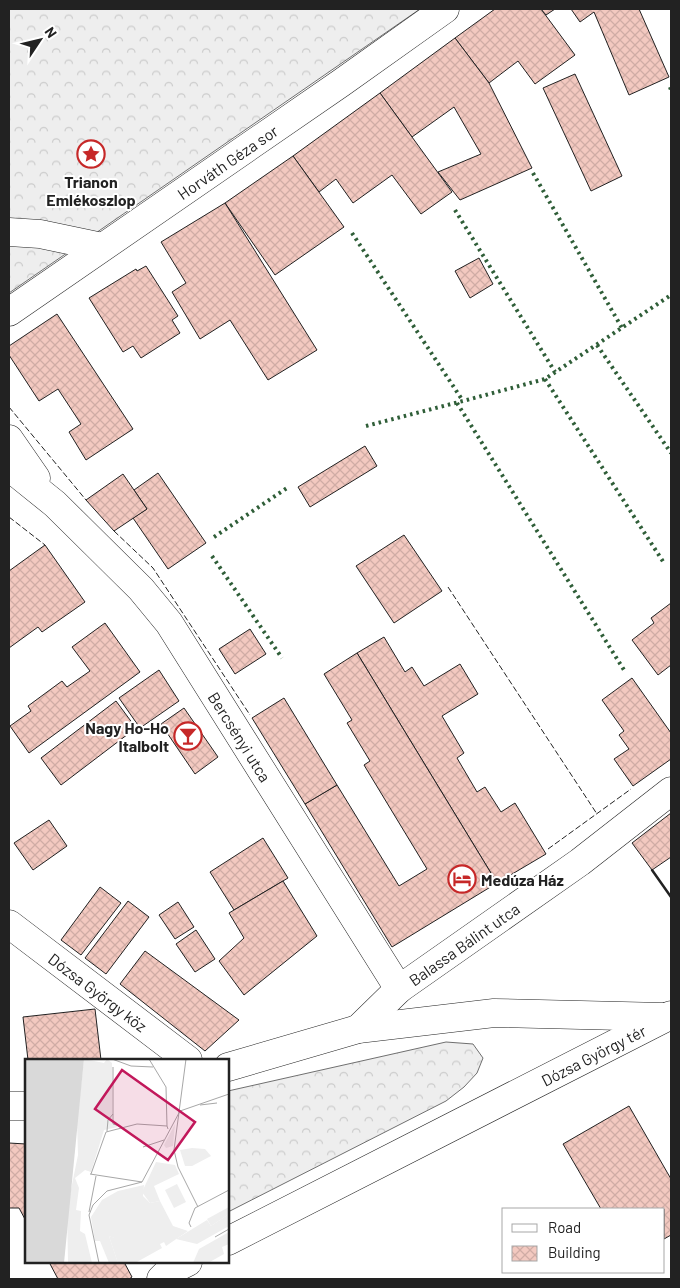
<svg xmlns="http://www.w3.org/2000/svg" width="680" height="1288" font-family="Barlow,sans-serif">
  <defs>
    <pattern id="forest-crowns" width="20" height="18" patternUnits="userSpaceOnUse" patternTransform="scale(1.25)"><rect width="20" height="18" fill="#eee"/><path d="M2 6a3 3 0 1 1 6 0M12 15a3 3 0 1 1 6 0" fill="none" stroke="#ccc"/></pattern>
    <pattern id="building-cross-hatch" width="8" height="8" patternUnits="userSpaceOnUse" patternTransform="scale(1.25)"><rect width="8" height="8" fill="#f3c9c0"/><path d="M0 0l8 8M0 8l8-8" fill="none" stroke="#d0aca5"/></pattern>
  </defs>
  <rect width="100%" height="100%" fill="#fff"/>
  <g fill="url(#forest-crowns)" stroke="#6f6f6f">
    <polygon points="9,9 420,9 9,293"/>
    <polygon points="446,1042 473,1044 483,1058 477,1073 464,1087 446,1101 228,1212 228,1091"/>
  </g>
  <g fill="url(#building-cross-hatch)" stroke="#222">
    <polygon points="495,9 541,9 575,55 535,84 518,61 489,83 455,38"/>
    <polygon points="541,9 555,9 546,15"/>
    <polygon points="571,9 639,9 669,77 629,95 594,12 580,22"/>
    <polygon points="455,38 489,83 532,168 460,200 438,172 481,154 454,107 412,137 380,93"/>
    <polygon points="575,74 622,176 591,191 543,88"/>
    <polygon points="380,93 452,192 421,214 392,175 353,203 336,179 319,192 293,156"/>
    <polygon points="293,156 344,227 275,275 225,203"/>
    <polygon points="225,203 317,350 268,380 230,320 200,339 172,292 186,283 161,242"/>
    <polygon points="479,258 493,284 470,298 455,271"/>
    <polygon points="146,266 178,316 172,320 180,333 141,358 133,346 123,352 89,298 136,269 137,271"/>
    <polygon points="57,314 133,429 86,460 69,432 81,424 58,389 39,401 9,355 9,346"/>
    <polygon points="365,446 377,466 310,507 298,487"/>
    <polygon points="158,473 206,543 168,569 133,518 147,509 134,490"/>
    <polygon points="123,474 147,509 114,531 86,500"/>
    <polygon points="404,535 442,591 394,623 356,566"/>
    <polygon points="45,545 85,602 42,632 38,627 9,648 9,571"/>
    <polygon points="671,603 671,665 658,675 632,640 654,623 651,618"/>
    <polygon points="105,623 140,672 29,753 10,726 31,711 28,706 62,681 67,687 90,671 72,647"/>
    <polygon points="250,629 266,654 235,674 219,649"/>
    <polygon points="384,637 405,672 412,667 424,686 460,664 478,694 442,716 464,753 457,758 477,792 485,787 501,812 515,803 546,854 497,883 357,653"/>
    <polygon points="357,653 497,883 392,947 305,804 337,785 399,886 427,869 364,765 370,761 347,723 352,720 324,674"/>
    <polygon points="159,670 179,701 140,728 119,698"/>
    <polygon points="632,678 671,733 671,759 633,786 614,759 629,749 619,735 624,731 602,700"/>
    <polygon points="284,698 337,785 305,804 252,718"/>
    <polygon points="116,701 136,728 61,785 41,758"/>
    <polygon points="184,708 218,757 195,774 161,724"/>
    <polygon points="671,813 671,857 652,870 632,843"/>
    <polygon points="49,820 67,846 33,870 14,843"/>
    <polygon points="263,838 288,878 234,910 210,872"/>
    <polygon points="283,881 317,936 244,995 219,961 244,938 229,913"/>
    <polygon points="100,887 121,903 81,955 61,940"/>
    <polygon points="128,901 149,917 106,974 85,958"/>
    <polygon points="178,902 194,927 175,939 159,915"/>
    <polygon points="196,930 215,959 195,972 176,944"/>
    <polygon points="145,951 239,1020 205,1051 120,984"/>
    <polygon points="95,1009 101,1060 28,1060 23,1017"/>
    <polygon points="629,1106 671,1179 671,1235 664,1239 664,1209 601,1209 563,1144"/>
    <polygon points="9,1143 26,1144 26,1221 19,1208 9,1208"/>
    <polygon points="49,1262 124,1262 132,1277 129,1279 58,1279"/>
  </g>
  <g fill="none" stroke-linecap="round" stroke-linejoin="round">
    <g stroke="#222" stroke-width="29">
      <g id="minor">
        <polyline points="9,232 40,234 102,247"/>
        <path id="s1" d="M 9,312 L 341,83 L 445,9"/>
        <polyline points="9,439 36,478"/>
        <path id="s2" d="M 9,467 L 55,504 L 141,589 L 169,623 L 399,989 L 358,1029"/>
        <path id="s3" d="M 9,924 L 188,1060"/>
        <path id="s4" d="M 399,989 L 580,862 L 671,791"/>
        <polyline points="228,1067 358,1029 494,1013 664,1017"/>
        <polyline points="9,1106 26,1106"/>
        <path id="s5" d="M 228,1241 L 671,1015"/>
        <polyline points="161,1279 168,1272 188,1262"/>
      </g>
    </g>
    <use href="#minor" stroke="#fff" stroke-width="28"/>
    <g stroke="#2f5e38" stroke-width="4" stroke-dasharray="2.5 4" stroke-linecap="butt">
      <polyline points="670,87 671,90"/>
      <polyline points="533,173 622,328"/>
      <polyline points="455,210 555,372"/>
      <polyline points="352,233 463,401"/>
      <polyline points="597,345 671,453"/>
      <polyline points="545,379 664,563"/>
      <polyline points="457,403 624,670"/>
      <polyline points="366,426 463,401 545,379 671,295"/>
      <polyline points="214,537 287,488"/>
      <polyline points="212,556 282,658"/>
    </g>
    <g stroke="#222" stroke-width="1" stroke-dasharray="6 2.5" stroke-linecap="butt">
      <polyline points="9,407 86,500"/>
      <polyline points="9,517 45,545"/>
      <polyline points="114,531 153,568 250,715"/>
      <polyline points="448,587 597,814"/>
      <polyline points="548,849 631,789"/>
    </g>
    <polyline stroke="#222" stroke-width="2.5" points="652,870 671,897"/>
  </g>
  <defs>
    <g id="sight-ring" transform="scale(1.4375)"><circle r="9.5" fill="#fff" stroke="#c62828" stroke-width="1.5"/><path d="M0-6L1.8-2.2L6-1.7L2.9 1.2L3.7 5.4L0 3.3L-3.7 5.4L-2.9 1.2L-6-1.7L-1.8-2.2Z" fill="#c62828"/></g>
    <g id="bar-ring" transform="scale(1.4375)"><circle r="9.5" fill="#fff" stroke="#c62828" stroke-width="1.5"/><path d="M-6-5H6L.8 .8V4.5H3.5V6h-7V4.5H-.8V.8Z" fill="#c62828"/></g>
    <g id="hotel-ring" transform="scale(1.4375)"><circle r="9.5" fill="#fff" stroke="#c62828" stroke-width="1.5"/><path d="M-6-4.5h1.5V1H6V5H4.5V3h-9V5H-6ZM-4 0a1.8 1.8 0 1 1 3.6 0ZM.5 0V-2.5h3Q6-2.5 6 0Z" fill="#c62828"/></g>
  </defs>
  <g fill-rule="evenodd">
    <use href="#sight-ring" x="91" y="154"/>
    <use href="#bar-ring" x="188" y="736"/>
    <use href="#hotel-ring" x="462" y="879"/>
  </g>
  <g text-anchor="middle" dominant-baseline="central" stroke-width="4" stroke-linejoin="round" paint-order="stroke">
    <g font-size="16" fill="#222" stroke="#fff">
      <text stroke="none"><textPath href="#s1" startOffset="265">Horváth Géza sor</textPath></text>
      <text stroke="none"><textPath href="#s2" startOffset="358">Bercsényi utca</textPath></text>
      <text stroke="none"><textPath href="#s4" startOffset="79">Balassa Bálint utca</textPath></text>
      <text stroke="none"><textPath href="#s3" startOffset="112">Dózsa György köz</textPath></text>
      <text stroke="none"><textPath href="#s5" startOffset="410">Dózsa György tér</textPath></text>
    </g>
    <g font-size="16" font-weight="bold" fill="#222" stroke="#fff">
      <text x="91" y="181">Trianon<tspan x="91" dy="18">Emlékoszlop</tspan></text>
      <text x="169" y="727" text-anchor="end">Nagy Ho-Ho<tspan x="169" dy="18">Italbolt</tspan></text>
      <text x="481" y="879" text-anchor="start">Medúza Ház</text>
    </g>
  </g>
  <g transform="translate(25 1059)">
    <rect width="204" height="204" fill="#fff"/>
    <path d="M 167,89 L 180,90 L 186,97 L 167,107 L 160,107 L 155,91 ZM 204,155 L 204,167 L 172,185 L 151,180 L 182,161 L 186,167 ZM 204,173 L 204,185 L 197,188 L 199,195 L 183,204 L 168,204 L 174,190 ZM 84,177 L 114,186 L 106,204 L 93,204 Z" fill="#eee"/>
    <path d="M 59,0 L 79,4 L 82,0 L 87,4 L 87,64 L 93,68 L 79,71 L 66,113 L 60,111 L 50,119 L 54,129 L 51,151 L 56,152 L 55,172 L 60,175 L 67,204 L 43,204 L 42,150 L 53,96 L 52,63 ZM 150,65 L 148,87 L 141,89 L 139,86 ZM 152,125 L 161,143 L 149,149 L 140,131 ZM 119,126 L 118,137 L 125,144 L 135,142 L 148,167 L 163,172 L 141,187 L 139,183 L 135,185 L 137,189 L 110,204 L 106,204 L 106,199 L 112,188 L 84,177 L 93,204 L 84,204 L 75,182 L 70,182 L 66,158 L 77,141 L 93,132 ZM 204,148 L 204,155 L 186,167 L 182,160 Z" fill="#eee"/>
    <path d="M 131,103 L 150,106 L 154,115 L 129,127 L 135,142 L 125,144 L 117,133 Z" fill="#eee"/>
    <path d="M 0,0 L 59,0 L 39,204 L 0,204 Z" fill="#d9d9d9"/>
    <path fill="none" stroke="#a7a7a7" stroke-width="1" d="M 87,0 L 106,7 L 128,8M 124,0 L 141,28 L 142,67M 161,0 L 149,91 L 153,108 L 173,148M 88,8 L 88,65 L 95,67M 175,46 L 192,44M 155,52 L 204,35M 82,72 L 83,61 L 88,55M 118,88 L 139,81M 65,115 L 117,123M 66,115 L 81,73 L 112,65 L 142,67 L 143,70M 64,153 L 71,117M 166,168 L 164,164 L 170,149 L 204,131M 190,178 L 204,170M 74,204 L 64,156 L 68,146 L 82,132 L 117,123 L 155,52"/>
    <path fill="#c2185b" fill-opacity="0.15" stroke="#c2185b" stroke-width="2.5" d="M 97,11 L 170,63 L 143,101 L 70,50 Z"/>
    <rect width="204" height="204" fill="none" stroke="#222" stroke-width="2.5"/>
  </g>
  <rect width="680" height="1288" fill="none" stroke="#222222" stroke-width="20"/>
  <rect x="502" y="1208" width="162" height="65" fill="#ffffff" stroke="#a7a7a7"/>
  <rect x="512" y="1224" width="25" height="8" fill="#ffffff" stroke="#a7a7a7"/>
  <text x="548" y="1233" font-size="15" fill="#222222">Road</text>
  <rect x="512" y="1246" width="25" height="15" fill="url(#building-cross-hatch)" stroke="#a7a7a7"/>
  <text x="548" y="1258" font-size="15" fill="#222222">Building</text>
  <g transform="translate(40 40) rotate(55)" stroke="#ffffff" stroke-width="4" paint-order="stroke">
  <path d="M0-4L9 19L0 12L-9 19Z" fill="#222222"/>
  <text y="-8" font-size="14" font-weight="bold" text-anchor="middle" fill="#222222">N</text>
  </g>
</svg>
